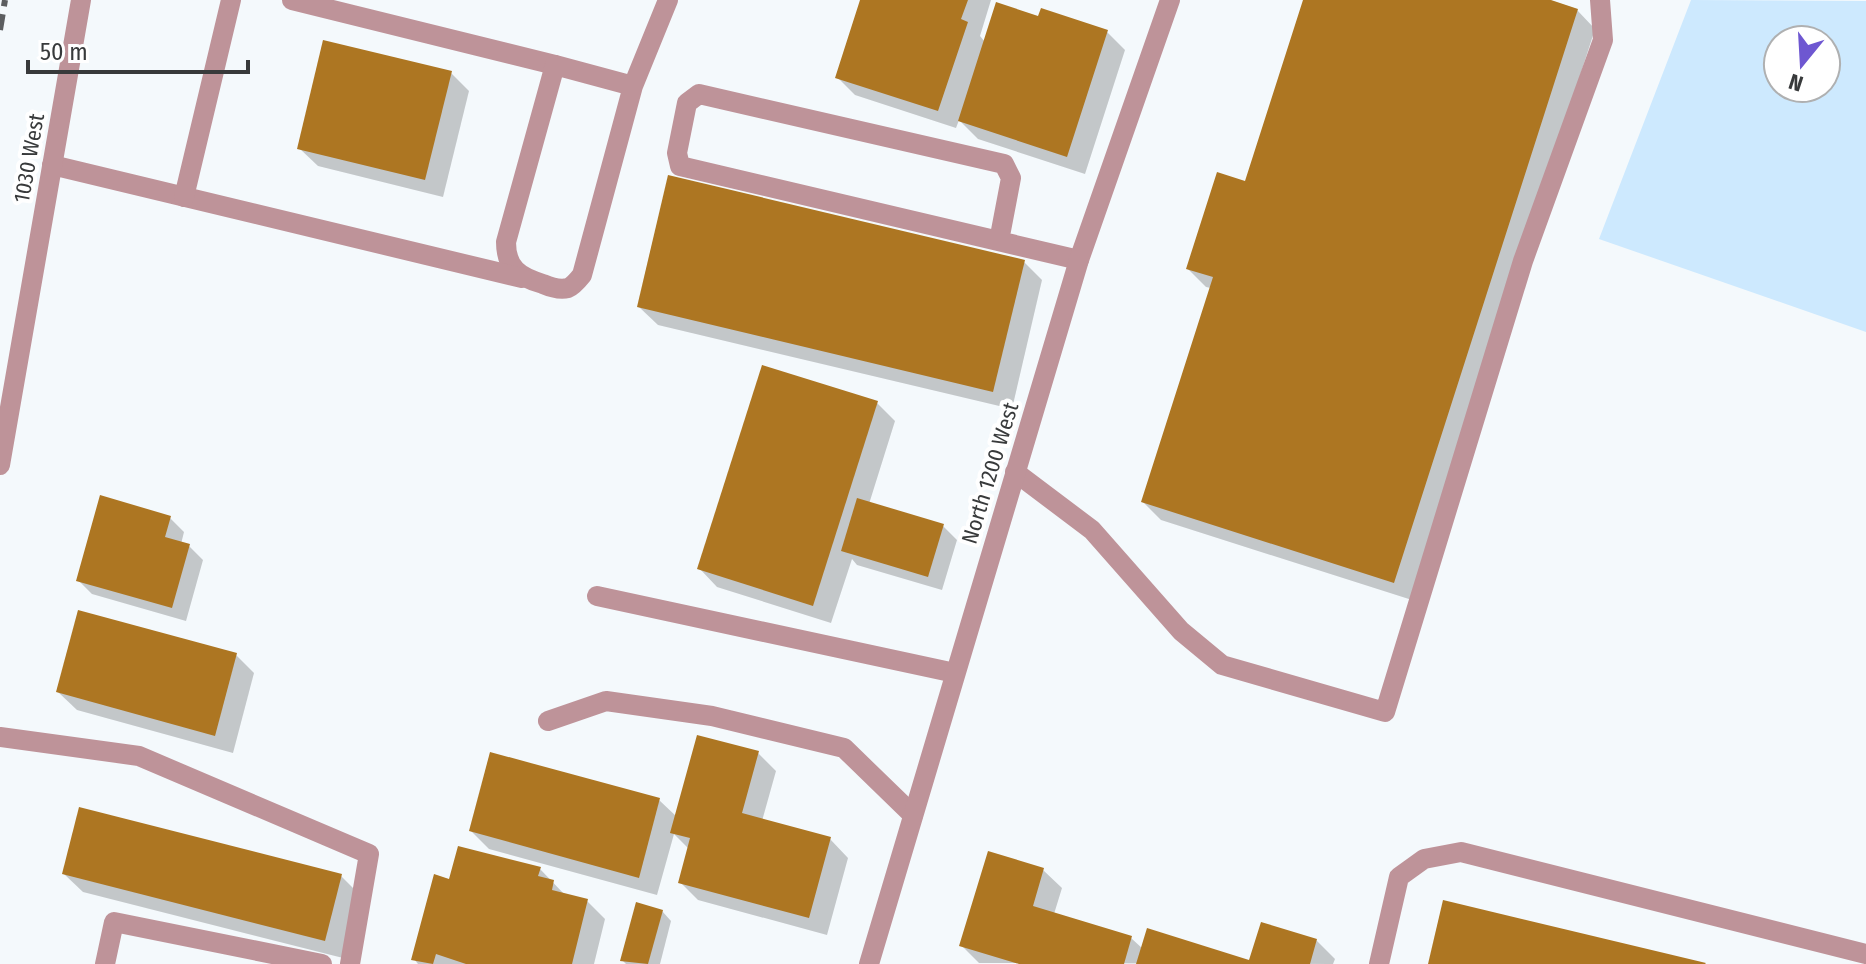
<svg xmlns="http://www.w3.org/2000/svg" width="1866" height="964" font-family="'Fira Sans Condensed',sans-serif">
  <rect width="100%" height="100%" fill="#f4f9fc"/>
  <path fill="#cde9fe" fill-rule="evenodd" d="M 1691,0 L 1866,1 L 1866,332 L 1599,239 ZM 1778,40 L 1826,40 L 1826,88 L 1778,88 Z"/>
  <g fill="#0003">
    <polygon points="862,0 991,0 980,36 985,42 1039,18 1107,32 1125,50 1085,174 978,139 959,120 956,128 855,95 837,77"/>
    <polygon points="1305,0 1544,0 1577,10 1595,29 1412,600 1161,520 1143,502 1211,288 1206,287 1188,269 1247,183"/>
    <polygon points="451,73 469,91 443,197 318,166 299,148"/>
    <polygon points="1024,262 1042,280 1012,409 658,325 639,307"/>
    <polygon points="877,403 895,421 869,504 943,526 957,540 942,590 857,565 852,559 831,623 717,587 699,568"/>
    <polygon points="170,518 184,532 181,544 189,546 203,560 186,621 92,594 78,580"/>
    <polygon points="236,655 254,673 233,753 77,710 58,692"/>
    <polygon points="758,753 776,771 762,821 830,839 848,858 827,935 698,900 680,882 689,849 674,834 657,895 489,849 471,831 659,800 677,817"/>
    <polygon points="540,869 566,896 587,901 605,919 594,964 418,964 414,959 451,881"/>
    <polygon points="1043,870 1062,888 1054,914 1131,938 1143,949 1251,962 1316,940 1335,959 1333,964 979,963 961,945"/>
    <polygon points="64,874 341,876 359,894 343,958 83,892"/>
    <polygon points="662,911 671,921 660,964 626,964 622,960"/>
  </g>
  <g fill="#ad7622">
    <polygon points="860,0 968,0 961,19 968,22 938,111 835,78"/>
    <polygon points="1303,0 1551,0 1578,9 1394,583 1141,502 1213,277 1186,269 1217,172 1245,181"/>
    <polygon points="996,2 1038,16 1041,8 1108,30 1067,157 958,121"/>
    <polygon points="323,40 452,71 425,180 297,149"/>
    <polygon points="668,175 1025,260 993,392 637,307"/>
    <polygon points="762,365 878,401 813,606 697,569"/>
    <polygon points="100,495 171,516 165,537 190,544 172,608 76,581"/>
    <polygon points="857,498 944,524 928,577 841,551"/>
    <polygon points="78,610 237,653 215,736 56,692"/>
    <polygon points="697,735 759,751 742,813 831,837 809,918 678,883 690,838 670,833"/>
    <polygon points="490,752 660,798 639,878 469,831"/>
    <polygon points="79,807 342,874 325,941 62,874"/>
    <polygon points="458,846 541,867 538,876 554,880 552,890 588,899 572,964 466,964 436,954 433,964 411,960 434,874 449,879"/>
    <polygon points="988,851 1044,868 1033,906 1132,936 1124,964 1019,964 959,946"/>
    <polygon points="1443,900 1706,963 1705,964 1428,964"/>
    <polygon points="636,902 663,910 648,964 620,961"/>
    <polygon points="1261,922 1317,939 1310,964 1136,964 1147,928 1249,960"/>
  </g>
  <g fill="none" stroke-linecap="round" stroke-linejoin="round">
    <g stroke="#be9399" stroke-width="20">
      <polyline points="292,0 555,65"/>
      <path d="M 633,86 L 555,65 L 506,242 C 506,268 519,277 543,284 C 550,287 560,290 568,288 C 573,286 578,280 582,275 L 633,86 L 668,0"/>
      <polyline points="52,165 522,278"/>
      <polyline points="184,197 231,0"/>
      <polyline points="999,241 1011,178 1004,164 699,94 687,103 677,153 680,166 1079,260"/>
      <polyline points="0,465 81,0"/>
      <polyline points="1015,472 1092,530 1181,631 1222,665 1385,712 1523,261 1603,40 1600,0"/>
      <polyline points="597,596 955,673"/>
      <polyline points="548,721 606,701 712,716 844,748 913,815"/>
      <polyline points="0,737 139,756 369,854 350,964"/>
      <polyline points="105,964 114,922 322,964"/>
      <polyline points="869,964 1079,260 1170,0"/>
      <polyline points="1379,964 1399,877 1424,859 1461,852 1866,954"/>
    </g>
    <polyline stroke="#5c5e60" stroke-width="6" stroke-dasharray="16 8" stroke-linecap="butt" points="0,30 5,0"/>
  </g>
  <g text-anchor="middle" dominant-baseline="central" stroke-width="8" stroke-linejoin="round" paint-order="stroke">
    <g font-size="22" fill="#383a3b" stroke="#fff">
      <text transform="translate(29 158) rotate(-80)">1030 West</text>
      <text transform="translate(990 473) rotate(-73)">North 1200 West</text>
    </g>
  </g>
  <g transform="translate(1802 64) rotate(198)"><circle r="38" fill="#ffffff" stroke="#afb0b1" stroke-width="2"/>
  <path d="M0-6L14 30L0 20L-14 30Z" fill="#6e57d1"/>
  <text y="-12" font-size="22" font-weight="bold" text-anchor="middle" fill="#383a3b">N</text>
  </g>
  <path d="M28 60v12h220v-12" fill="none" stroke="#383a3b" stroke-width="4"/>
  <text x="40" y="60" font-size="24" fill="#383a3b" stroke="#ffffff" stroke-width="6" paint-order="stroke">50 m</text>
</svg>
